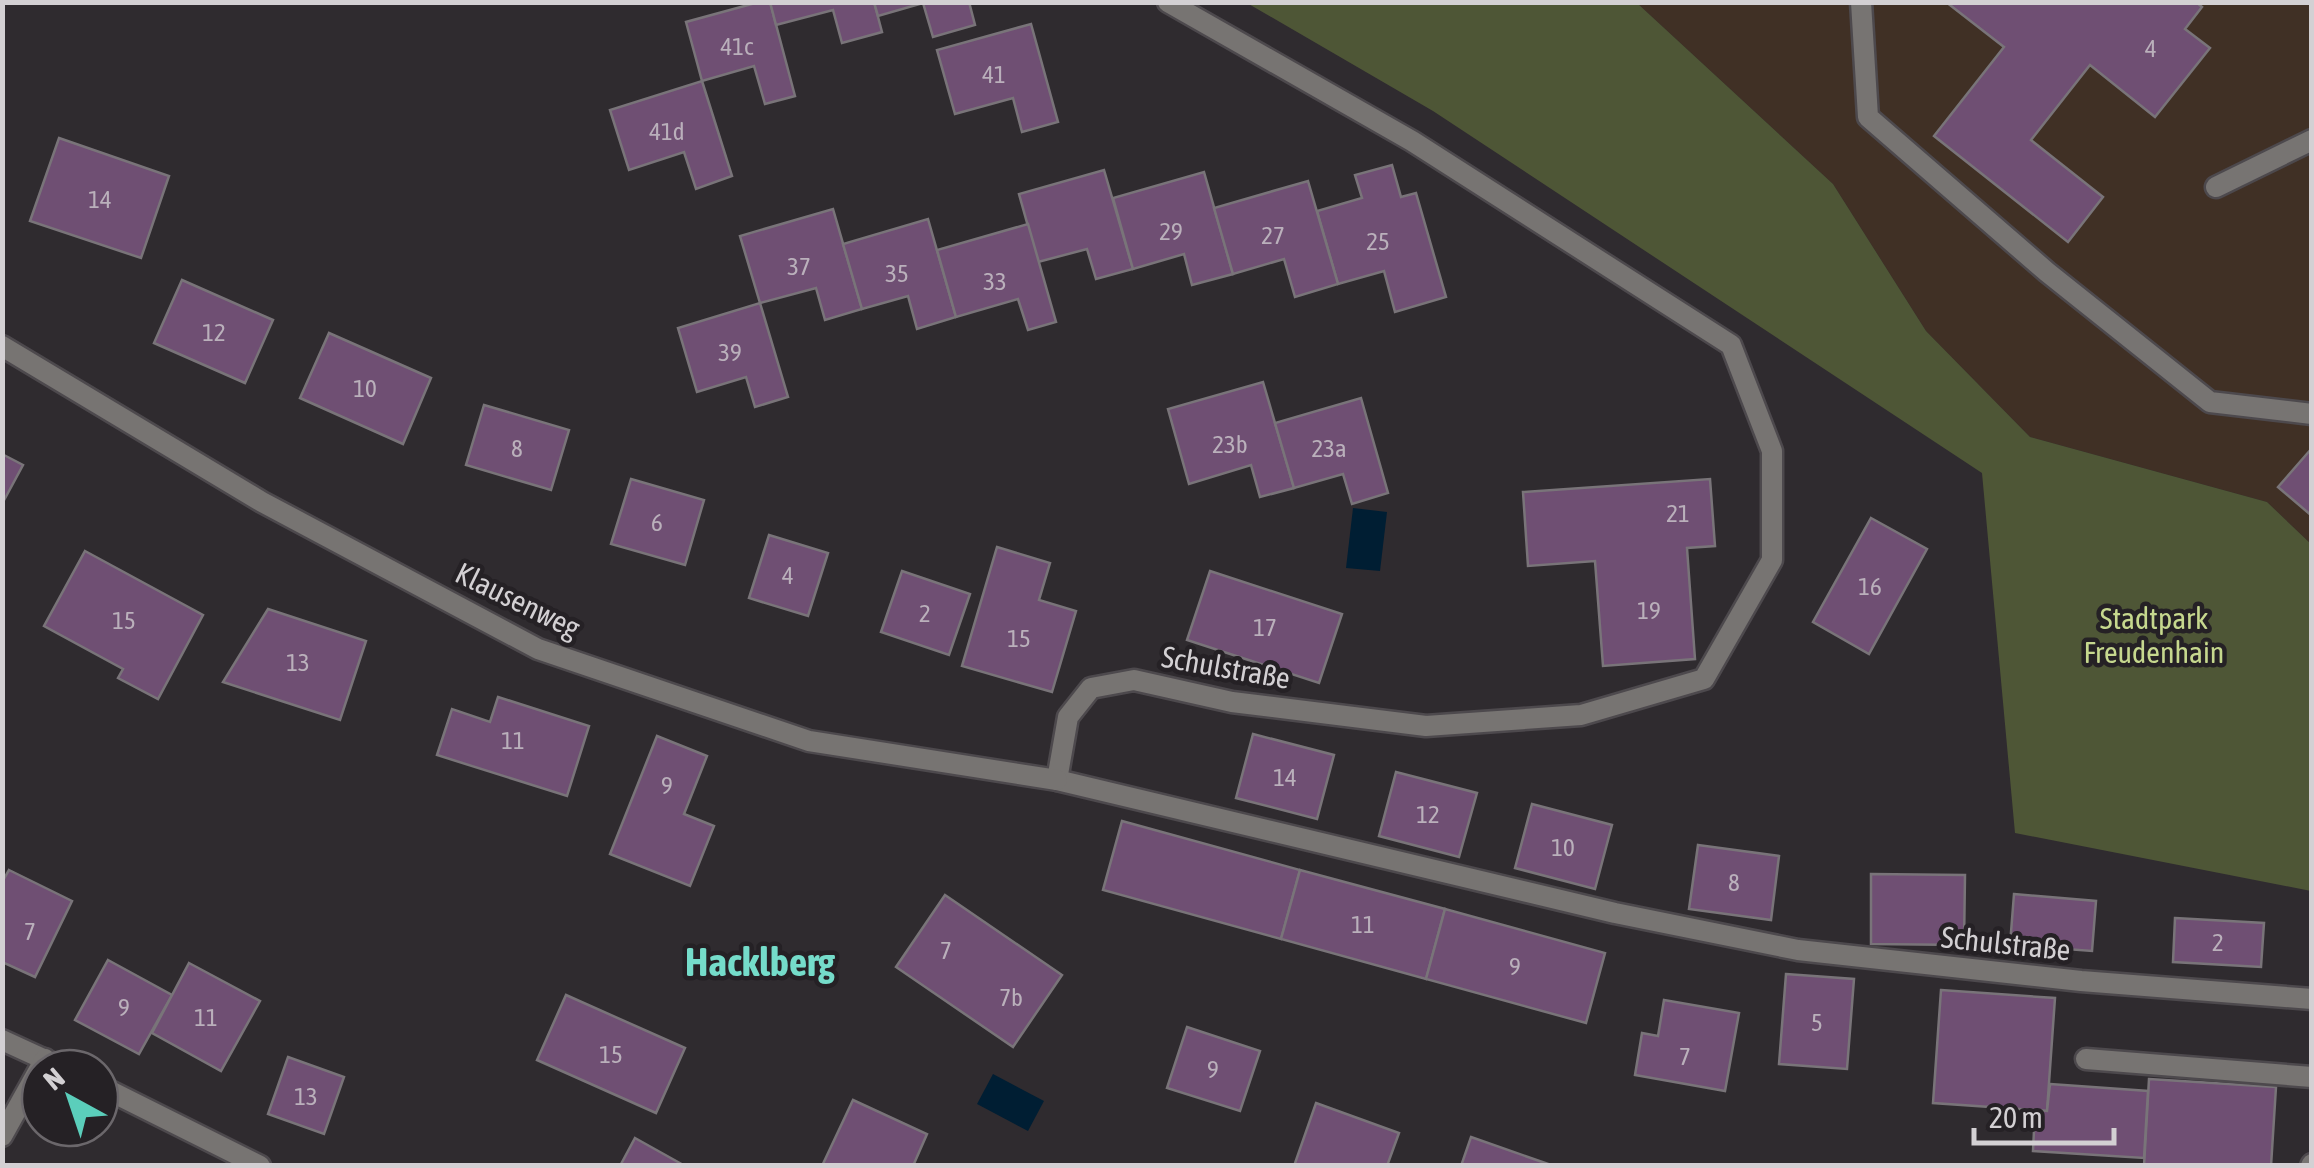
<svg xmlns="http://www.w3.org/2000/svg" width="2314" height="1168" font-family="'Asap Condensed',sans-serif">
  <rect width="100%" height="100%" fill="#2f2b2f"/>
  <polygon fill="#403025" points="1637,3 2311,3 2311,544 2267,502 2030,437 1926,331 1833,184"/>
  <polygon fill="#4e5636" points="1247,3 1637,3 1833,184 1926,331 2030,437 2267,502 2311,544 2311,891 2015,833 1982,473 1433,111"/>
  <g fill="#001e33">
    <polygon points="1353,508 1387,512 1380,571 1346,568"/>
    <polygon points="993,1074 1044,1101 1028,1131 977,1104"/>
  </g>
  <g fill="#6f4f73" stroke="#797479" stroke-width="2.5">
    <polygon points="759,2 770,2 795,96 765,104 754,66 702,81 686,22"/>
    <polygon points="770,2 874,2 882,32 842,43 833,10 776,25"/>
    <polygon points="874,2 969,2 975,25 933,37 923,3 878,16"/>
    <polygon points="1946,2 2196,2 2202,7 2185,29 2210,48 2155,117 2090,65 2031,140 2103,197 2068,242 1934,136 2004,47"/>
    <polygon points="1031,24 1058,122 1022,132 1013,98 955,114 937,50"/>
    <polygon points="702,81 732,176 696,189 684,152 629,170 610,110"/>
    <polygon points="59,138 169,176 141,258 30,221"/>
    <polygon points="1392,165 1401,197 1416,193 1446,297 1395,312 1384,271 1338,284 1317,211 1362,198 1355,175"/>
    <polygon points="1104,170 1133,269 1096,279 1087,249 1038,262 1019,194"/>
    <polygon points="1204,172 1233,274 1192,285 1184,254 1133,269 1113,198"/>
    <polygon points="1308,181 1338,284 1295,297 1284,259 1233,274 1214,208"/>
    <polygon points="833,209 862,309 825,320 816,288 760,303 740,236"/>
    <polygon points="928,219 956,317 917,329 908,296 862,309 843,244"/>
    <polygon points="1028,224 1056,322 1028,330 1018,299 956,317 937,250"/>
    <polygon points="182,280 273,320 245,383 154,343"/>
    <polygon points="760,303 788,397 755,407 746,377 697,392 678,328"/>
    <polygon points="329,333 431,378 403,444 300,398"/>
    <polygon points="1263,382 1294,488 1260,497 1251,465 1189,484 1168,409"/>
    <polygon points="1361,398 1388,493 1352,504 1343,474 1294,488 1275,423"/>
    <polygon points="484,405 569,430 551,490 466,465"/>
    <polygon points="2312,448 2312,516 2278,487"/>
    <polygon points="2,454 23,465 2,504"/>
    <polygon points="631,479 704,500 685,565 611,544"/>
    <polygon points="1710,479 1715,546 1687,548 1695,659 1603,666 1595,561 1528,566 1523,492"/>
    <polygon points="1871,518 1927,549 1869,654 1813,622"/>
    <polygon points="769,535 828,553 808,616 749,598"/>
    <polygon points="997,547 1050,563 1039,600 1076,611 1052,692 962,666"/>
    <polygon points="85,551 203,615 158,699 118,678 123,669 44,626"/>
    <polygon points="902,571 970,594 949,655 881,632"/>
    <polygon points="1210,571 1342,614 1319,683 1187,640"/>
    <polygon points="268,609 366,641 340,720 223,682"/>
    <polygon points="498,697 589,726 567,796 437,755 452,709 490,722"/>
    <polygon points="1253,734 1334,755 1317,819 1236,798"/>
    <polygon points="657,736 707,756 684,814 714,826 690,886 610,854"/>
    <polygon points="1396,772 1477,793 1459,857 1379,836"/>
    <polygon points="1532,804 1612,825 1595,889 1515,868"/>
    <polygon points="1122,821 1300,870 1281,939 1103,890"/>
    <polygon points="1698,845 1779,856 1771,920 1689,909"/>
    <polygon points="9,870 72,901 35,977 2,962 2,882"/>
    <polygon points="1300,870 1445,909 1426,979 1281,939"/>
    <polygon points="1871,874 1965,875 1964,945 1871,944"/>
    <polygon points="2014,894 2096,901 2092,951 2010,945"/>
    <polygon points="945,895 1062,975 1013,1047 896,967"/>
    <polygon points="1445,909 1605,953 1586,1023 1426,979"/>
    <polygon points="2175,918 2264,923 2261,967 2173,962"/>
    <polygon points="108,960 172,995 139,1054 75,1020"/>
    <polygon points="189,963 260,1001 221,1071 152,1033"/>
    <polygon points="1786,974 1854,979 1847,1069 1779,1064"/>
    <polygon points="1941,990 2055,998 2047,1111 1933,1103"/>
    <polygon points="566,995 685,1048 656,1113 537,1060"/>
    <polygon points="1664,1000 1739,1013 1725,1091 1635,1075 1642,1033 1658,1036"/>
    <polygon points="1187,1027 1260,1051 1240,1111 1167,1088"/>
    <polygon points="288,1057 344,1077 324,1134 268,1114"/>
    <polygon points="2149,1079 2276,1087 2271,1166 2144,1166"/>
    <polygon points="2050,1084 2148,1091 2144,1158 2033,1151 2035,1110 2047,1111"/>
    <polygon points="853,1100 927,1134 913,1166 822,1166"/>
    <polygon points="1316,1103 1399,1133 1387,1166 1294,1166"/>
    <polygon points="1471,1137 1548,1164 1548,1166 1461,1166"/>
    <polygon points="635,1138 685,1166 620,1166"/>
  </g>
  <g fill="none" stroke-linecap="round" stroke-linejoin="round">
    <g stroke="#4d494d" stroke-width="25">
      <g id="service">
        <polyline points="1861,2 1868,117 2047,272 2210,402 2312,414"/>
        <polyline points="2216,187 2312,140"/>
        <polyline points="2086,1059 2312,1077"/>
      </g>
    </g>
    <g stroke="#4d494d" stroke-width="25">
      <g id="minor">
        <polyline points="1168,2 1412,141 1731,345 1772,451 1772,560 1704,679 1581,715 1426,726 1232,702 1134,680 1091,688 1068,717 1057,780 1615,913 1798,950 2081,981 2312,999"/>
        <polyline points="2,346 262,502 538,649 809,741 1057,780"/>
        <polyline points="2,1040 63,1068"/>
        <polyline points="100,1086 260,1166"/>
        <polyline points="2,1136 45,1059"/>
        <polyline points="2311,1166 2312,1164"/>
      </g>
    </g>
    <use href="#service" stroke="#777472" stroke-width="20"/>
    <use href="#minor" stroke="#777472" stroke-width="20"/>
  </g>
  <g text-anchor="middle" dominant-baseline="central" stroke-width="9" stroke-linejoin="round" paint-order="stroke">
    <g font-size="25" fill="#bab0bb">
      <text x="737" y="46">41c</text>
      <text x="2151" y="48">4</text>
      <text x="994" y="74">41</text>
      <text x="667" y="131">41d</text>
      <text x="100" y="199">14</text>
      <text x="1171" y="231">29</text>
      <text x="1273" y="235">27</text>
      <text x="1378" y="241">25</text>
      <text x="799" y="266">37</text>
      <text x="897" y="273">35</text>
      <text x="995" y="281">33</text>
      <text x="214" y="332">12</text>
      <text x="730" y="352">39</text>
      <text x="365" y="388">10</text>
      <text x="1230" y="444">23b</text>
      <text x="517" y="448">8</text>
      <text x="1329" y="448">23a</text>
      <text x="1678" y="513">21</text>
      <text x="657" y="522">6</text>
      <text x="788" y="575">4</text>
      <text x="1870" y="586">16</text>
      <text x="1649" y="610">19</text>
      <text x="925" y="613">2</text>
      <text x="124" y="620">15</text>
      <text x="1265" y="627">17</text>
      <text x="1019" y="638">15</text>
      <text x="298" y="662">13</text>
      <text x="513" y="740">11</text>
      <text x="1285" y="777">14</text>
      <text x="667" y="785">9</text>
      <text x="1428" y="814">12</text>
      <text x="1563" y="847">10</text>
      <text x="1734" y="882">8</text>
      <text x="1363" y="924">11</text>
      <text x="30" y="931">7</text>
      <text x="2218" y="942">2</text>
      <text x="946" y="950">7</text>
      <text x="1515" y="966">9</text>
      <text x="1011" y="997">7b</text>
      <text x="124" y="1007">9</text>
      <text x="206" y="1017">11</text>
      <text x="1817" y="1022">5</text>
      <text x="611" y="1054">15</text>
      <text x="1685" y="1056">7</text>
      <text x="1213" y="1069">9</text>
      <text x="306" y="1096">13</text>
    </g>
    <g font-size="30" fill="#d3d0d3" stroke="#252125">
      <text transform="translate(518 600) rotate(26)">Klausenweg</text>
      <text transform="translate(1226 667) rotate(10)">Schulstraße</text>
      <text transform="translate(2006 943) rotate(6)">Schulstraße</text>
    </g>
    <g font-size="30" fill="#c6d88e" stroke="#252125">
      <text x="2154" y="618">Stadtpark<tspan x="2154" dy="34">Freudenhain</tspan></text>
    </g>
    <g font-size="40" font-weight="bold" fill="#75dcca" stroke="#252125">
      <text x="760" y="961">Hacklberg</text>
    </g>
  </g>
  <rect width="2314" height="1168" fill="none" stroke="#d3d0d3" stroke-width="10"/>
  <g transform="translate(70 1098) rotate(320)"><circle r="48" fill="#252125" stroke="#6b676b" stroke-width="2.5"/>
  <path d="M0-8L18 38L0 25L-18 38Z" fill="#5bcebb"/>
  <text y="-15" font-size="28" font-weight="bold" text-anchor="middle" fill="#d3d0d3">N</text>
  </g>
  <path d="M1974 1128v15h140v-15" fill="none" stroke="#d3d0d3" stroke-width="5"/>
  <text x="1989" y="1128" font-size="30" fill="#d3d0d3" stroke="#252125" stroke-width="8" paint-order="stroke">20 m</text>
</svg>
